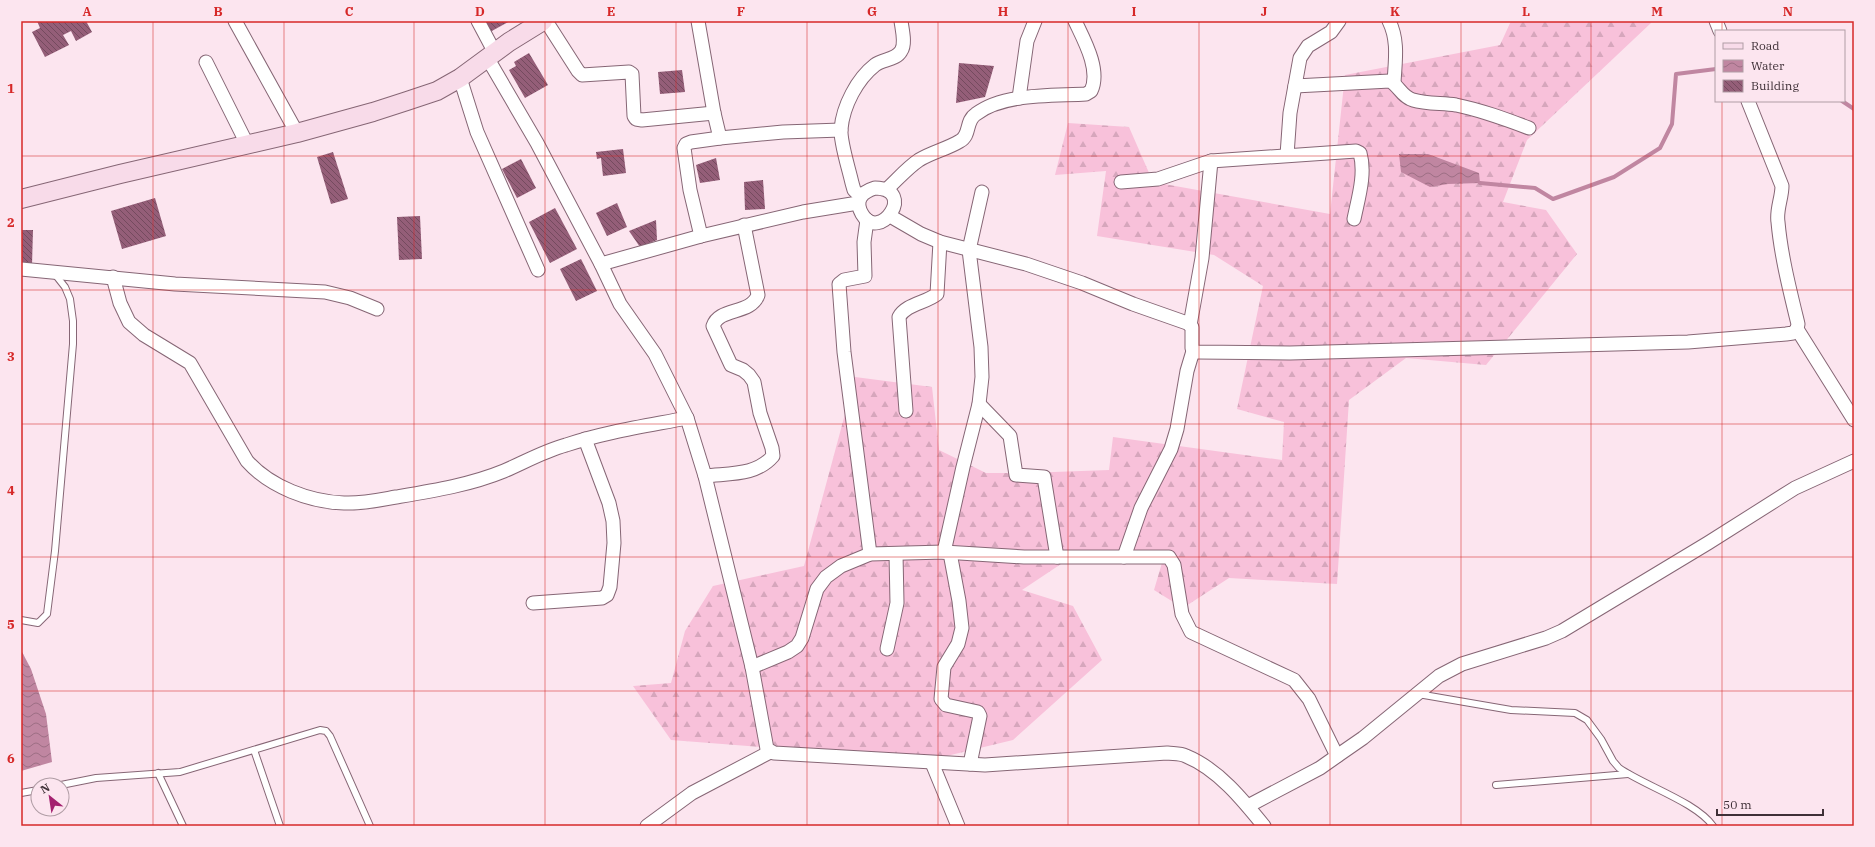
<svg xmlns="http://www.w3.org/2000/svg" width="1875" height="847" font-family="'IBM Plex Serif',serif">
  <defs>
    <pattern id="forest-firs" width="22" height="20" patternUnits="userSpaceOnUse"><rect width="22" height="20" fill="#f8c1da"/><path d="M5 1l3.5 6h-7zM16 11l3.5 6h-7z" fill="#d6a6bc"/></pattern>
    <pattern id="water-waves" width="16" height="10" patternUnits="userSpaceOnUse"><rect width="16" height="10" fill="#c086a1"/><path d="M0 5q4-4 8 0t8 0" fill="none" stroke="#9d6e84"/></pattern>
    <pattern id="building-back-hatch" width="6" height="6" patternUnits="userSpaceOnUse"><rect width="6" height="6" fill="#945e78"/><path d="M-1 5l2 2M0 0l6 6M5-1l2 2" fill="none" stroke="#744a5e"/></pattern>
  </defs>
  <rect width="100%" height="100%" fill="#fce5ef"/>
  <polygon fill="url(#forest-firs)" points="1511,21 1649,21 1651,23 1527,140 1503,202 1546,210 1577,254 1486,365 1406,358 1349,400 1337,584 1229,578 1183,608 1154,590 1164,556 1104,553 1061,564 1022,590 1073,606 1102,660 1013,740 930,760 671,740 633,686 671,683 685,631 713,586 804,566 855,377 932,387 939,450 986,473 1026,473 1109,470 1113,437 1282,460 1284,422 1237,409 1263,286 1214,255 1097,236 1106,171 1055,175 1068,123 1129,127 1153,182 1330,214 1345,75 1500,45"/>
  <g fill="url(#water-waves)">
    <polygon points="1399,154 1428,154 1479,173 1480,183 1448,184 1430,187 1401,172"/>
    <polygon points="21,650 31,669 46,714 52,762 21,771"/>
  </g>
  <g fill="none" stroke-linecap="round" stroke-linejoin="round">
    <g stroke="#c086a1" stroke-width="4">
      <polyline points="1842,101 1854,109"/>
      <polyline points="1480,183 1535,188 1553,199 1614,177 1660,148 1672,124 1676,74 1716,69"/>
    </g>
  </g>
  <g fill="url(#building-back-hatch)">
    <polygon points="37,21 86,21 92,32 76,41 71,31 63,35 69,45 45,57 32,32 40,28"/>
    <polygon points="484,21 510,21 490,32"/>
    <polygon points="529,53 548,85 525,98 509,70 516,66 514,62"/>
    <polygon points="959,63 994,66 985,97 956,103"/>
    <polygon points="682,70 685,92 660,94 658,72"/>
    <polygon points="623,149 626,173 603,176 601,158 597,159 596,152"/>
    <polygon points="333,152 348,199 331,204 317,157"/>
    <polygon points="716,158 720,180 700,183 696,165"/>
    <polygon points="521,159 536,188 517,198 502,169"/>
    <polygon points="763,180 765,209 745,210 744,182"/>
    <polygon points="155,198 166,236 122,249 111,211"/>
    <polygon points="617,203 627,227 607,236 596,213"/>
    <polygon points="555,208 577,249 550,263 529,222"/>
    <polygon points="420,216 422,259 399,260 397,217"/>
    <polygon points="656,220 657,240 640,247 629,231"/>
    <polygon points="21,230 33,230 32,265 21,265"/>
    <polygon points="581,259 597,291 576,301 560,269"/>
  </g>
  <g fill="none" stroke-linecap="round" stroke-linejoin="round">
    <g stroke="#866675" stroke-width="8">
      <g id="lane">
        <polyline points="21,620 38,623 47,614 55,551 73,344 73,321 70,299 65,287 54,273"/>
        <path d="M 1418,694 L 1511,710 L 1575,713 L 1587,720 L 1601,739 L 1613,761 L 1619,768 C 1645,786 1696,802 1713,826"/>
        <polyline points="254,750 280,826"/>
        <polyline points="158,773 183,826"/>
        <polyline points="61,785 96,778 180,772 320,730 326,731 330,736 370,826"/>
        <polyline points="1496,785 1628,774"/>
        <polyline points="21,793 38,790"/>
      </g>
    </g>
    <g stroke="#866675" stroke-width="15">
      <g id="street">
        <polyline points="235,21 297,133"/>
        <polyline points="478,21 495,53"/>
        <polyline points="546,21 578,71 582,75 629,72 632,74 634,116 636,119 642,120 714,113"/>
        <polyline points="698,21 714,113 720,138"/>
        <path d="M 1389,21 C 1399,41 1395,62 1394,83"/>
        <polyline points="1716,21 1720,31"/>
        <path d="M 488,59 L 537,143 L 601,264 L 620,304 L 655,354 L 687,418 L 705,476 L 752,667 L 767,749 L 774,753 L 985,765 L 1167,753 C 1173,754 1180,753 1186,756 C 1218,769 1243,800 1264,826"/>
        <polyline points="206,62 247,144"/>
        <polyline points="460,78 477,132 538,270"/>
        <path d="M 1295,86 L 1390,81 C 1399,86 1402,97 1413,100 C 1426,104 1442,103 1456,105 C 1481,110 1505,119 1529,128"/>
        <polyline points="1019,98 1027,41 1035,21"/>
        <path d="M 1748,101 L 1782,186 C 1782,198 1776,210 1778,222 C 1781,256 1790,291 1798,324 L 1797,329 L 1854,420"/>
        <polyline points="1287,155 1290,113 1300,58 1308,46 1331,32 1339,21"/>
        <path d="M 1121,182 L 1158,179 L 1211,161 L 1356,151 L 1360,153 C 1366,174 1358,199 1354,219"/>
        <path d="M 875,188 C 918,189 879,244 862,214 C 854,200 862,192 875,188 Z"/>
        <path d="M 887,189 C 897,180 907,168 919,160 C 932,152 947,149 960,141 C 971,135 965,121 976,114 C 1003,93 1053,96 1086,94 L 1091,91 C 1101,70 1084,40 1075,21"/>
        <path d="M 860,196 L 854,190 L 852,183 C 849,169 840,142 841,129 C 843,106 857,79 875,65 C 883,59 896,60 901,51 C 906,44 902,29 901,21"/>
        <polyline points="890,216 921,234 940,242 1026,264 1082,283 1133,304 1187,323 1192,327 1192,348 1193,351 1197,352 1290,353 1688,342 1786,334 1793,333 1797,329"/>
        <polyline points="867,220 864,242 865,276 844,280 839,284 844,352 870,554"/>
        <polyline points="701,236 690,190 684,148 686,144 691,142 720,138 783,132 841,130"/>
        <polyline points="601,264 701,236 803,212 858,203"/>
        <polyline points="21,269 175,284 325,292 350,298 377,309"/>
        <path d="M 113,277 L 120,303 L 129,322 L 144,335 L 190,363 L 247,461 C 270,487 310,502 344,503 C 361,504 379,500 396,497 C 432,491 470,485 504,471 C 525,462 544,451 566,445 C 605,432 646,426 687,418"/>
        <polyline points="1190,325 1202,258 1211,161"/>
        <polyline points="979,404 1010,436 1016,475 1044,477 1057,557"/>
        <path d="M 906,411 L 899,317 C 906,304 926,303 937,294 L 940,242"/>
        <path d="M 705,476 C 729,473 756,476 773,456 L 772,448 L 760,413 L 754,382 L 749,375 L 743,370 L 731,365 L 713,326 C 719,307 751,315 758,295 L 744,225"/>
        <polyline points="944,552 963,467 979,404 982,377 981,347 969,250 982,192"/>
        <polyline points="950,553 959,601 962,628 958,644 944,667 941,699 946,705 978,712 980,716 970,764"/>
        <polyline points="1124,557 1141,508 1171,449 1177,429 1187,371 1193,351"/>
        <polyline points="533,603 602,598 607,595 610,587 614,543 613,521 609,503 585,439"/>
        <polyline points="887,649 897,603 896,554"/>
        <polyline points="752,667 788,652 797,646 802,638 817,589 826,577 841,566 870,554 944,552 1024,557 1169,557 1174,565 1182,614 1191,632 1294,680 1309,699 1337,756"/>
        <polyline points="932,763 958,826"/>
        <polyline points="1248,806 1320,768 1337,756 1363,738 1439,676 1462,664 1546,638 1562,631 1708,543 1795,488 1854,461"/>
        <polyline points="647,826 692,793 770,752"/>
      </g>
    </g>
    <g stroke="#866675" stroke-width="20">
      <polyline id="secondary" points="21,199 120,174 297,133 373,112 407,101 437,91 460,78 509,42 543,21"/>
    </g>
    <use href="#lane" stroke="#fff" stroke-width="6"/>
    <use href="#street" stroke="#fff" stroke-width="13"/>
    <use href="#secondary" stroke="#f8dbe9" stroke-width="18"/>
  </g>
  <path fill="none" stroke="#d62828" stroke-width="1" stroke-opacity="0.55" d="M 153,21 L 153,826M 284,21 L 284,826M 414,21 L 414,826M 545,21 L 545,826M 676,21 L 676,826M 807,21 L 807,826M 938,21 L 938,826M 1068,21 L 1068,826M 1199,21 L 1199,826M 1330,21 L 1330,826M 1461,21 L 1461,826M 1591,21 L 1591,826M 1722,21 L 1722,31M 1722,101 L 1722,826M 21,156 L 1854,156M 21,290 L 1854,290M 21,424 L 1854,424M 21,557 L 1854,557M 21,691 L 1854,691"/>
  <rect width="1875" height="847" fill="none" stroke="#fce5ef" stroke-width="44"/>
  <rect x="1715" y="30" width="130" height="72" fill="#fce5ef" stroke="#b09da5"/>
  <rect x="1723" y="43" width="20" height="6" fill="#f8dbe9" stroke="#b09da5"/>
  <text x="1751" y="50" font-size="12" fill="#3f3037">Road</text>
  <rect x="1723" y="60" width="20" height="12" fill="url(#water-waves)" stroke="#b09da5"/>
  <text x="1751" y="70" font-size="12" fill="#3f3037">Water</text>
  <rect x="1723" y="80" width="20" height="12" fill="url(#building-back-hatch)" stroke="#b09da5"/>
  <text x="1751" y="90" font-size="12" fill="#3f3037">Building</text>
  <g transform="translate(50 797) rotate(330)"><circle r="19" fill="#fce5ef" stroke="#b09da5"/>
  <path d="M0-3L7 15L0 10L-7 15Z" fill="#a4216f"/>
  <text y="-6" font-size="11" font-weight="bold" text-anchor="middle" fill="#3f3037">N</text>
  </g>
  <path d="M1717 809v6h106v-6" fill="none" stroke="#3f3037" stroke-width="2"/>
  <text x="1723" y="809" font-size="12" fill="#3f3037" stroke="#fce5ef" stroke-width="3" paint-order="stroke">50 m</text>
  <rect x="22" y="22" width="1831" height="803" fill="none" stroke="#d62828" stroke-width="1.5"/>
  <g font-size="13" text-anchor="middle" font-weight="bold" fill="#d62828">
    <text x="87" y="16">A</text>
    <text x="218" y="16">B</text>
    <text x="349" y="16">C</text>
    <text x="480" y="16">D</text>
    <text x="611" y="16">E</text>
    <text x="741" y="16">F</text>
    <text x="872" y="16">G</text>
    <text x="1003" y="16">H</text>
    <text x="1134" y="16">I</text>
    <text x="1264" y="16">J</text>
    <text x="1395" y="16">K</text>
    <text x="1526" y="16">L</text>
    <text x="1657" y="16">M</text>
    <text x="1788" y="16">N</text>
    <text x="11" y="93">1</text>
    <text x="11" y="227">2</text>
    <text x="11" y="361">3</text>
    <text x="11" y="495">4</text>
    <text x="11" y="629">5</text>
    <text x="11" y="763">6</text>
  </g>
</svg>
